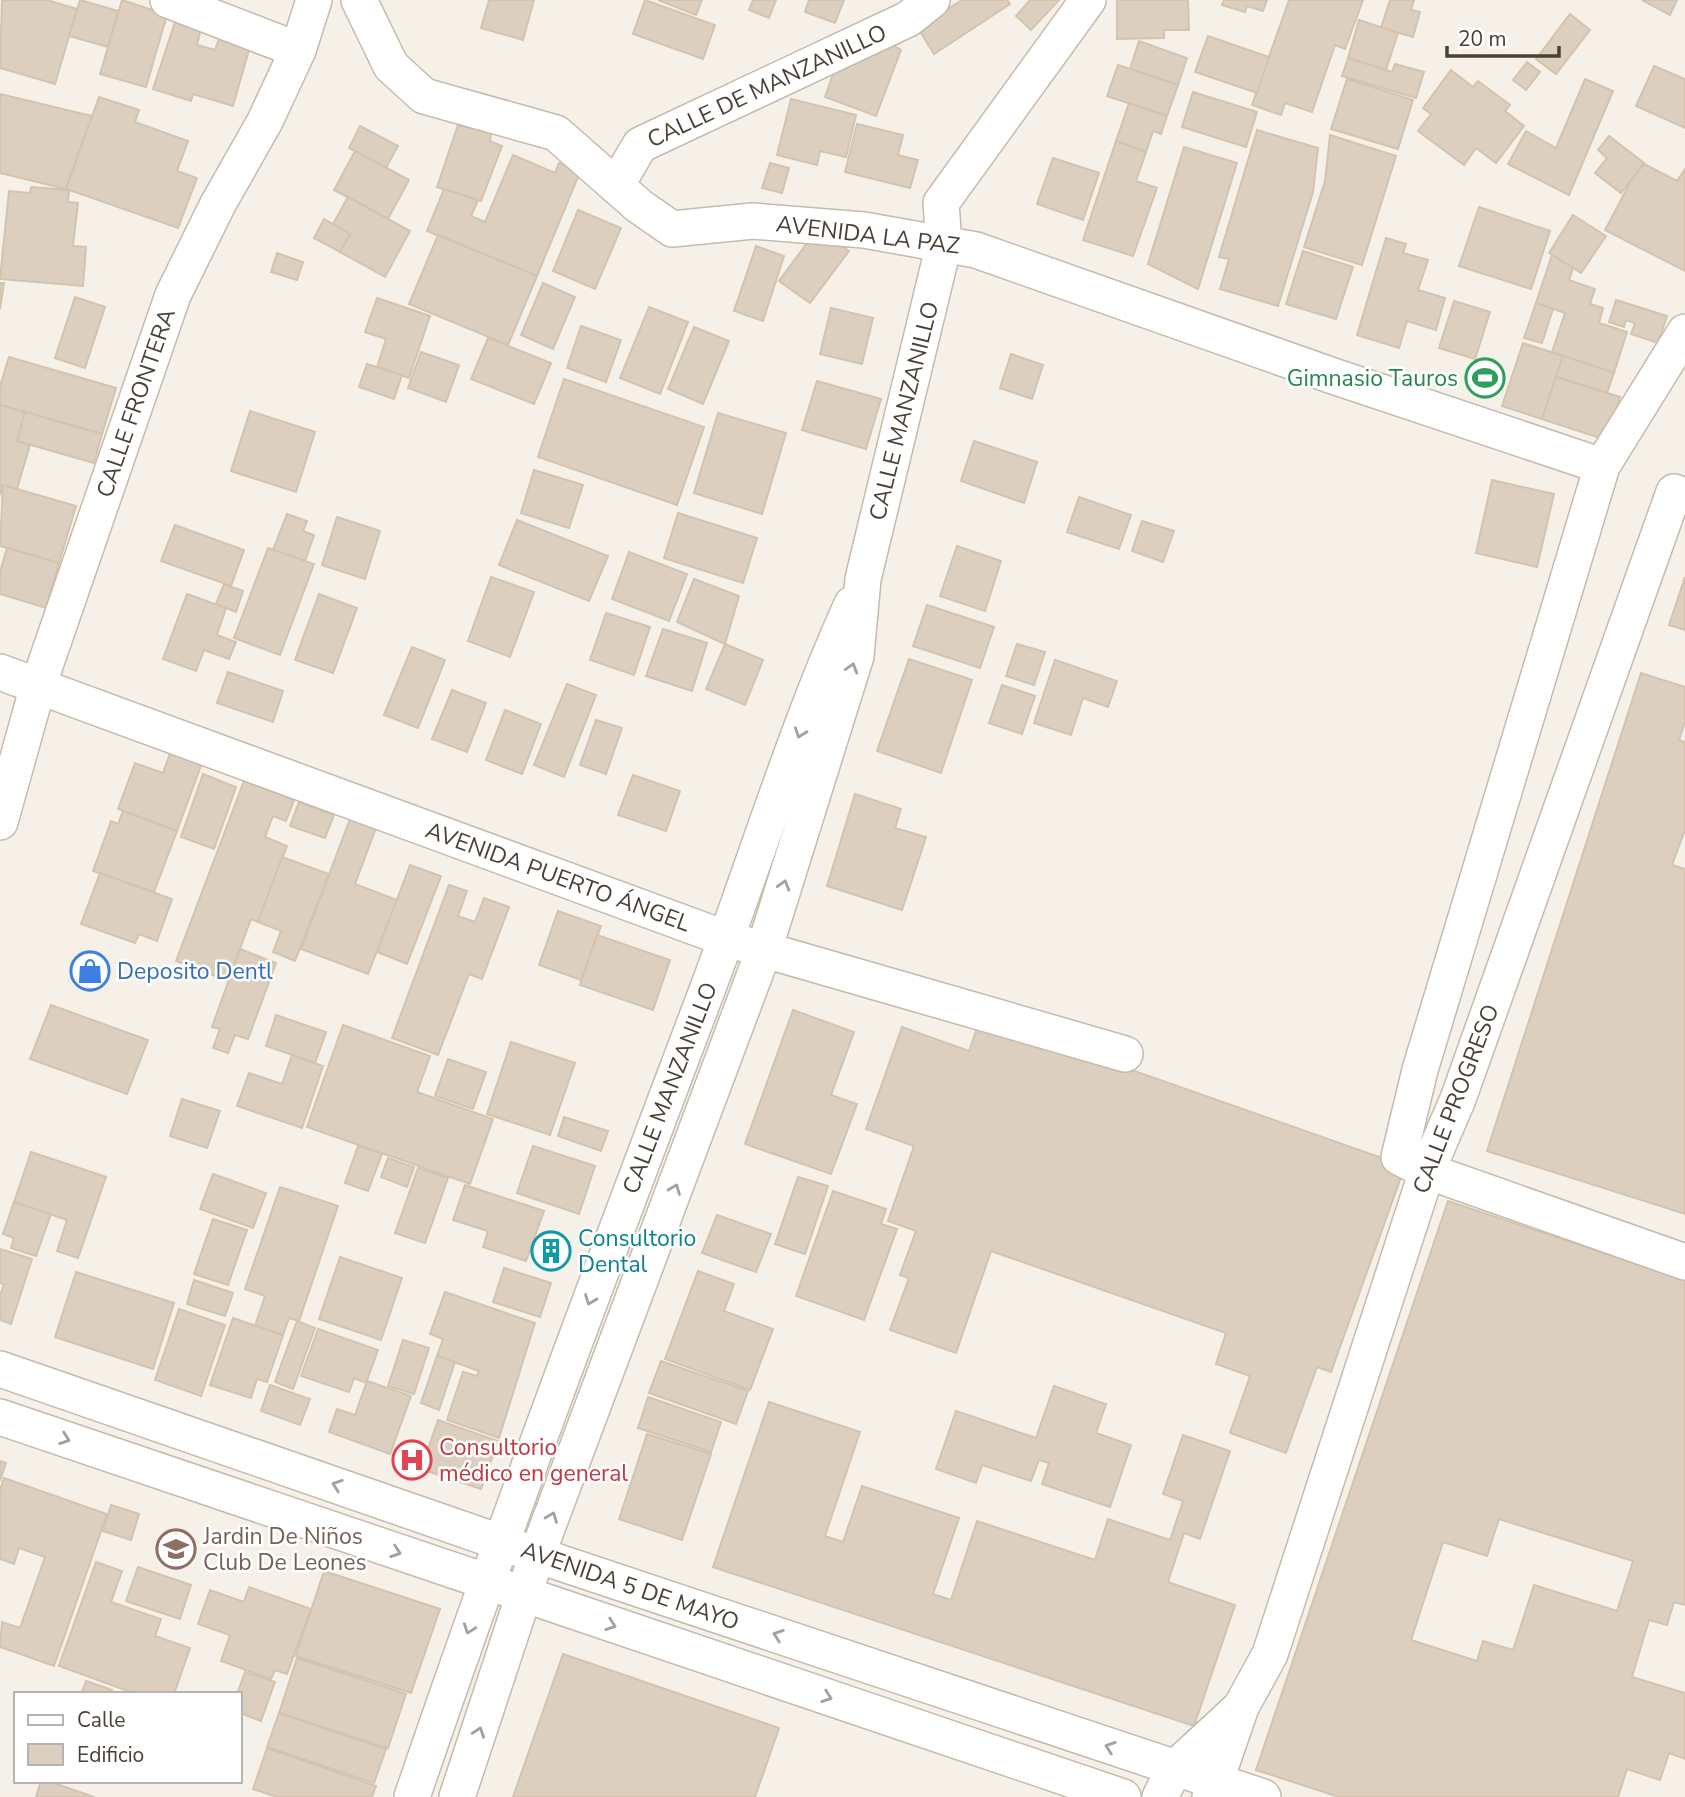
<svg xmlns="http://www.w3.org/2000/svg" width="1685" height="1797" font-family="'Nunito Sans',sans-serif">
  <rect width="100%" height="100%" fill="#f6f1e8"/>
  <g fill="#dccfbf" stroke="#d4c3af" stroke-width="2" fill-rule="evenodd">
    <polygon points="2,0 47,0 77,9 55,84 0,68"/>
    <polygon points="80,0 118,11 108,47 69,36"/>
    <polygon points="122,0 167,15 146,87 100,74"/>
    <polygon points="489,0 534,0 523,40 481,28"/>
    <polygon points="645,0 715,25 703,59 633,34"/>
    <polygon points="658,0 702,0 696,15"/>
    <polygon points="753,0 776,0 769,18 749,10"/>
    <polygon points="809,0 844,0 835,23 805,12"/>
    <polygon points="962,0 1007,0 1010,4 934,54 918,28"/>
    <polygon points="1030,0 1059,0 1031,30 1016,16"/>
    <polygon points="1117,0 1188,0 1189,30 1164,30 1164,38 1117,39"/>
    <polygon points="1224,0 1267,0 1263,11 1247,6 1245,12 1222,5"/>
    <polygon points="1289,0 1363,0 1345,49 1335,45 1312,112 1285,103 1281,115 1252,105"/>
    <polygon points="1390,0 1414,0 1411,10 1420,12 1413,37 1381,28"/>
    <polygon points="1642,0 1677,0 1670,15"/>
    <polygon points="1570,14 1590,30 1556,74 1536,59"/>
    <polygon points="1359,20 1398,33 1386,70 1348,58"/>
    <polygon points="175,22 201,29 197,45 215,50 221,33 251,43 233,106 193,94 191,101 153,89"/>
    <polygon points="1208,36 1269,57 1257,93 1195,72"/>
    <polygon points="1139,41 1187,58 1178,85 1130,69"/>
    <polygon points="889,43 901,50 876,116 825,97 833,74"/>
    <polygon points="1348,58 1392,72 1395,64 1424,72 1416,98 1342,76"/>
    <polygon points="1527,62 1540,72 1526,90 1513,80"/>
    <polygon points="1118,65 1178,85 1167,116 1107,96"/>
    <polygon points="1654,66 1685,79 1685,128 1636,106"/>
    <polygon points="1451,70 1473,87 1478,81 1510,105 1505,111 1524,126 1496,163 1476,148 1464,165 1418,131 1431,114 1423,108"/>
    <polygon points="1347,79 1413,100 1398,149 1331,129"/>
    <polygon points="1585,79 1613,91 1569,195 1508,164 1526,131 1556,148"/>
    <polygon points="1193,92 1257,112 1246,147 1182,127"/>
    <polygon points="0,94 92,116 66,189 0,173"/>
    <polygon points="99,97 139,110 135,122 188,141 177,171 197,178 178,228 66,189"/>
    <polygon points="791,99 856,115 846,157 820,151 817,165 777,155"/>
    <polygon points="1129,103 1167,116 1161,134 1153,131 1146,152 1116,141"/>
    <polygon points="857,124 903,135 898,155 918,160 910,188 845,172"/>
    <polygon points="458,125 491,133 490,141 502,146 481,201 437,187"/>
    <polygon points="360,126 398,146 386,168 349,148"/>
    <polygon points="1257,130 1318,148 1313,192 1278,306 1220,289 1229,259 1219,257"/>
    <polygon points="1330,135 1396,156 1362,265 1304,247 1325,181"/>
    <polygon points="1609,136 1644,163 1621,193 1595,173 1607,158 1598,150"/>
    <polygon points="1116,141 1146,152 1136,181 1157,188 1133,256 1083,240"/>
    <polygon points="1184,147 1237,163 1198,289 1148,264"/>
    <polygon points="355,151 409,180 388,219 334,190"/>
    <polygon points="513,155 555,173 559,163 580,172 537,276 427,231 444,189 478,200 471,216 485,222"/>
    <polygon points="1053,158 1099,173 1083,220 1037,204"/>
    <polygon points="770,163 789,168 782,193 762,188"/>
    <polygon points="1644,164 1677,181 1685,169 1685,271 1605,230 1632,179"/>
    <polygon points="31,187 69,190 68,202 78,203 73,246 86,247 83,286 0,279 9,191 30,193"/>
    <polygon points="348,197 410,231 385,277 340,252 350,234 333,224"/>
    <polygon points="1479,207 1550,231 1531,289 1459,266"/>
    <polygon points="578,210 621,228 595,289 553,271"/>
    <polygon points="1573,215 1606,236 1581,273 1549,253"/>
    <polygon points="324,219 350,234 340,252 314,238"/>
    <polygon points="818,228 849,251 810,303 779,281"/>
    <polygon points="438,235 537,276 508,345 409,304"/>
    <polygon points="1386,238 1406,244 1403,253 1428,260 1418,290 1445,298 1436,330 1407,321 1399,348 1357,335"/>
    <polygon points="756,246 784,256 763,321 734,311"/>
    <polygon points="1303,251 1353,267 1336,319 1286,304"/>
    <polygon points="277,253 303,262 297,280 271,272"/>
    <polygon points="1552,255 1573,268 1569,280 1595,289 1590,304 1603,308 1599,323 1627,332 1614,373 1552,352 1565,313 1536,303"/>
    <polygon points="0,283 4,283 0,309"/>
    <polygon points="543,283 575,297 553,349 521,335"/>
    <polygon points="75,297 105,307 85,368 55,358"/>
    <polygon points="377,298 430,316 409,378 377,367 386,339 365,332"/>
    <polygon points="1616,300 1667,316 1658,343 1631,334 1635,323 1626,320 1624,327 1609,322"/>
    <polygon points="1454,301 1490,312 1475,359 1439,348"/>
    <polygon points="1536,303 1553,309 1542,343 1524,338"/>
    <polygon points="649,307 688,322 660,394 620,378"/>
    <polygon points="831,308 873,318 862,364 820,354"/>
    <polygon points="581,326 621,340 606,382 567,368"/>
    <polygon points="694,327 729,341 703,404 668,389"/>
    <polygon points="488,338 551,363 534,404 471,379"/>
    <polygon points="1523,343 1563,356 1542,419 1502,406"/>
    <polygon points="421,352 459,365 446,402 408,388"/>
    <polygon points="1011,354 1043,365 1032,399 1000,388"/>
    <polygon points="1563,356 1614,373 1607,393 1556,377"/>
    <polygon points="9,357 116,388 102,434 0,405 0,386"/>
    <polygon points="367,364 402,375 394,399 359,387"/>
    <polygon points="1478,366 1493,371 1491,376 1503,380 1499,391 1472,383"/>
    <polygon points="1556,377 1620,397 1609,431 1600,438 1542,419"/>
    <polygon points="564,379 704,427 677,505 538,457"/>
    <polygon points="817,381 881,399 866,449 802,430"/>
    <polygon points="0,405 25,412 17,441 30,445 17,489 3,485 0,495"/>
    <polygon points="250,411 315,432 296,492 231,471"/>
    <polygon points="25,412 102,434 94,463 17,441"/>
    <polygon points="718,413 786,433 762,514 694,493"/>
    <polygon points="974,441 1037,462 1024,503 961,481"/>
    <polygon points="534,470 583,485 569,528 521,513"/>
    <polygon points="1492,480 1554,494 1537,567 1476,553"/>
    <polygon points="3,485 76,506 59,563 0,546"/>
    <polygon points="1079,497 1131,515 1119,549 1067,532"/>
    <polygon points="678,513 757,538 743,583 664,558"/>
    <polygon points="287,514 307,521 303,531 314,535 305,561 273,550"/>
    <polygon points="337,517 380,531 365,579 322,565"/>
    <polygon points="517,520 608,556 589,601 499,565"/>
    <polygon points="1142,521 1174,531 1163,562 1132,551"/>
    <polygon points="175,525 244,550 231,586 161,561"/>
    <polygon points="957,546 1001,561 985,611 940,596"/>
    <polygon points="7,548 59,563 46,608 0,594 0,572"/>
    <polygon points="268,548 314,564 280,655 234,638"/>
    <polygon points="629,552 687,574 669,621 612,599"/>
    <polygon points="491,577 534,592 510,657 468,641"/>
    <polygon points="1685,577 1685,630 1669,625"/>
    <polygon points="694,579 739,596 725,644 677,622"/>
    <polygon points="224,584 243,591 236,612 216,604"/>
    <polygon points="187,594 226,608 217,635 236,642 229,659 204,650 196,671 163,659"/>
    <polygon points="319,594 357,608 333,673 295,660"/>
    <polygon points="927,605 994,627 980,668 913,646"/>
    <polygon points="606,613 650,627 634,675 590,660"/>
    <polygon points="663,629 707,643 692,691 646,676"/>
    <polygon points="725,644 763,660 745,705 706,689"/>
    <polygon points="1017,644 1045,652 1034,685 1006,676"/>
    <polygon points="412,647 445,660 418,728 384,715"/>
    <polygon points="909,659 972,680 941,773 877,751"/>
    <polygon points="1055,660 1117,681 1108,707 1083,698 1071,735 1034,723"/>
    <polygon points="228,672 283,691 273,722 217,703"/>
    <polygon points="1641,673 1685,687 1685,722 1679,740 1685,742 1685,830 1672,865 1685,869 1685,1214 1487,1151"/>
    <polygon points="567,684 596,695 564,777 534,765"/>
    <polygon points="1002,685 1035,696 1022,734 989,723"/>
    <polygon points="452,690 486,703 467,752 432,739"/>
    <polygon points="505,710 541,724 522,774 486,760"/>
    <polygon points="596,720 622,728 606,774 580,765"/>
    <polygon points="172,748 203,760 177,831 118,809 135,763 163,773"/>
    <polygon points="203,774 236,787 214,849 181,837"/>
    <polygon points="633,775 680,791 666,831 618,815"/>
    <polygon points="244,781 294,800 286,821 273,816 265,837 287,846 258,922 251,919 228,981 176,961"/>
    <polygon points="855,794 901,809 895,828 926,837 902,910 827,886"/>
    <polygon points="299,802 334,815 325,838 290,826"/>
    <polygon points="123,811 177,831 154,892 93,871 111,821 118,824"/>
    <polygon points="350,819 376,828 355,884 397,900 368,974 301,949"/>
    <polygon points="282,857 329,874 295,961 273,952 281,931 258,922"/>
    <polygon points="410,865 441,876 407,964 377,952"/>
    <polygon points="100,873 172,899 157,941 139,934 135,943 81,924"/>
    <polygon points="449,885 467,891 458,916 475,922 484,898 509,907 482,979 469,974 438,1055 392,1038"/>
    <polygon points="558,911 601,926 581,980 539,965"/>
    <polygon points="597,935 670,960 653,1010 580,985"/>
    <polygon points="240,949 276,963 248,1039 235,1035 228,1053 213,1048 220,1029 212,1027"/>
    <polygon points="51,1005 148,1040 127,1094 30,1059"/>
    <polygon points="793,1010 854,1032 831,1095 857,1104 831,1174 745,1144"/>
    <polygon points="276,1015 326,1032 315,1063 266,1046"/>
    <polygon points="981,1017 1405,1166 1331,1372 1317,1367 1286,1453 1230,1433 1250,1376 1216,1364 1226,1333 991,1251 956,1353 890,1330 909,1278 900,1275 916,1231 888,1221 914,1146 866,1129 902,1027 969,1051"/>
    <polygon points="343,1025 430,1056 417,1092 493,1119 470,1184 307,1127"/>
    <polygon points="511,1042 575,1063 550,1135 487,1114"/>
    <polygon points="292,1055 323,1066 302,1128 237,1106 249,1073 282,1084"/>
    <polygon points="448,1059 486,1072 473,1109 435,1096"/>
    <polygon points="182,1099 220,1111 207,1148 170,1136"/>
    <polygon points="564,1117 608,1131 601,1151 558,1136"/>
    <polygon points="358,1146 382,1154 368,1191 345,1183"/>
    <polygon points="533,1146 595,1166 579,1214 517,1193"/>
    <polygon points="31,1152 106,1177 78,1258 57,1251 67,1220 14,1202"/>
    <polygon points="388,1158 414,1167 407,1187 381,1177"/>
    <polygon points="418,1168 448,1178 425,1243 395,1233"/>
    <polygon points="213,1174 266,1193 253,1228 200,1209"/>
    <polygon points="798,1177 828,1186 805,1254 775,1244"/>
    <polygon points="465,1185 544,1211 526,1261 483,1247 488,1231 453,1220"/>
    <polygon points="280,1187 338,1206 299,1321 289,1318 283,1335 255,1326 265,1296 245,1289"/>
    <polygon points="833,1191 886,1209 881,1224 897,1229 864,1320 796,1296"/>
    <path d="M 1448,1201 L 1685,1280 L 1685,1605 L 1674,1602 L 1667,1625 L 1649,1620 L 1632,1677 L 1685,1693 L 1685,1759 L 1669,1753 L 1660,1780 L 1627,1769 L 1618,1797 L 1339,1797 L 1256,1770 ZM 1499,1519 L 1633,1561 L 1617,1611 L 1534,1585 L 1513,1650 L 1483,1641 L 1477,1661 L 1411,1640 L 1443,1542 L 1487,1556 Z"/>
    <polygon points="14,1202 51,1214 36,1256 11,1248 14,1238 3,1234"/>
    <polygon points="717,1215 771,1234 756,1272 702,1253"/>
    <polygon points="213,1219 247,1230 228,1285 194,1274"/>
    <polygon points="542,1234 569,1243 561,1267 534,1259"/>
    <polygon points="0,1249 32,1259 11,1324 0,1320 0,1296 4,1284 0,1283"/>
    <polygon points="340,1257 402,1278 381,1340 319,1319"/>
    <polygon points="504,1268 551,1283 540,1317 493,1302"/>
    <polygon points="698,1271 734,1284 724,1311 773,1329 750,1390 665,1359"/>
    <polygon points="76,1272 174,1303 153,1369 55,1337"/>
    <polygon points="194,1280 233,1293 225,1316 187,1304"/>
    <polygon points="445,1292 535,1323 499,1438 447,1420 463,1372 477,1376 479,1371 437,1356 443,1339 430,1334"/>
    <polygon points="179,1309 225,1325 201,1396 155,1380"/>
    <polygon points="233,1318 283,1335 267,1382 257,1379 251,1398 210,1385"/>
    <polygon points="297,1321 315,1328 293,1389 275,1382"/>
    <polygon points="318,1329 378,1350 366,1383 354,1378 349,1392 301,1376"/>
    <polygon points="403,1340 429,1348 414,1394 388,1386"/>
    <polygon points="437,1356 455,1362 439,1410 421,1403"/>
    <polygon points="661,1361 748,1391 736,1424 649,1393"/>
    <polygon points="367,1381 411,1396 390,1454 329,1432 337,1409 355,1415"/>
    <polygon points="270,1385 310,1399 300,1425 261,1411"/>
    <polygon points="1054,1386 1106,1404 1096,1433 1131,1445 1110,1507 1042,1484 1049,1463 1039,1460 1031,1481 982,1465 976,1483 936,1469 956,1411 1036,1438"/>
    <polygon points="648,1397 721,1422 711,1452 638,1428"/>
    <polygon points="769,1402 860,1432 825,1536 843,1542 862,1486 959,1518 933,1594 951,1600 977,1521 1095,1560 1108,1519 1170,1540 1183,1501 1163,1494 1183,1435 1230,1451 1200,1539 1184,1533 1168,1582 1235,1605 1194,1726 713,1567"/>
    <polygon points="438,1420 498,1441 481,1489 421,1469"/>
    <polygon points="647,1434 711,1454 682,1540 619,1519"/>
    <polygon points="0,1461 6,1463 0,1481"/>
    <polygon points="4,1478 107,1514 54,1666 0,1647 2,1622 20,1628 45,1557 19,1548 14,1564 0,1559 0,1490"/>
    <polygon points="111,1505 139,1514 131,1540 103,1531"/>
    <polygon points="96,1562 122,1571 111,1602 161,1619 155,1636 190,1648 174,1694 136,1694 59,1666"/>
    <polygon points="138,1567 191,1585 180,1619 126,1601"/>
    <polygon points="324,1571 440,1609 411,1693 296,1656"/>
    <polygon points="249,1587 311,1609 287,1674 275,1670 271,1679 221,1661 230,1635 198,1624 210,1590 244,1602"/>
    <polygon points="563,1654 779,1728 755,1797 513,1797"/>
    <polygon points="297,1658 406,1694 388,1748 279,1713"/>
    <polygon points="245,1672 275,1682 261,1721 240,1713 240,1694 237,1694"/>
    <polygon points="86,1681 112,1690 111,1694 81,1694"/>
    <polygon points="279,1713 386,1749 374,1783 267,1747"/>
    <polygon points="267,1748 376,1786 372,1797 277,1797 253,1789"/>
    <polygon points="41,1781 48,1781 94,1797 36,1797"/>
  </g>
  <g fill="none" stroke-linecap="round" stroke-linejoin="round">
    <g stroke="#c5bbac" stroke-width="38">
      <g id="street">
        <polyline points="168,0 298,50"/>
        <polyline points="359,0 391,66 424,96 556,133 639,206 672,229 753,221 864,230 976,250 1333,376 1602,466"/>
        <polyline points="616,186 640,145 908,19 932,0"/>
        <polyline points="1685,332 1602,466 1420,1070 1399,1157 1427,1171 1685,1262"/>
        <polyline points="0,672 727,939 1125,1054"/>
        <polyline points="0,822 38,686 173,295 218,204 265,121 298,50 314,0"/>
        <polyline points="0,1369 537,1555 1263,1797"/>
        <polyline points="0,1417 1123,1797"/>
        <path d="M 412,1797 C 504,1527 605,1260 706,993 C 755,864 795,730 852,604"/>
        <polyline points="457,1797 537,1555 764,950 856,656 863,579 944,244 941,203 1088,0"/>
        <polyline points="1160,1797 1175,1768 1239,1709"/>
        <polyline points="1210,1797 1241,1707 1270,1654 1427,1171 1458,1099 1674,492 1685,496"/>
      </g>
    </g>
    <use href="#street" stroke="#fff" stroke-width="35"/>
  </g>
  <defs><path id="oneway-chevron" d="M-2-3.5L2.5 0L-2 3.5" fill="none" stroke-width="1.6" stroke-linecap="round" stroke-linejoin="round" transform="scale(1.75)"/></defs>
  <g stroke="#a4a09a">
    <use href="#oneway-chevron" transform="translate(852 668) rotate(-73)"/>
    <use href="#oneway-chevron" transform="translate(800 733) rotate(110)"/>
    <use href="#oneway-chevron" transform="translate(784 885) rotate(-73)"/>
    <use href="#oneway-chevron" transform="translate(675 1189) rotate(-69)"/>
    <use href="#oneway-chevron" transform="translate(590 1300) rotate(111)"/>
    <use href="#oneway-chevron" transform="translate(65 1439) rotate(19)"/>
    <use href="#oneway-chevron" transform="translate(337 1485) rotate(-161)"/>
    <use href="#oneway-chevron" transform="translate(552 1517) rotate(-69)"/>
    <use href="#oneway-chevron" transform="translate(396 1552) rotate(19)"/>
    <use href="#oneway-chevron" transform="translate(611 1625) rotate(19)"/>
    <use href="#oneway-chevron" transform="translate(469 1629) rotate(109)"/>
    <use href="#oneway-chevron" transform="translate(778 1635) rotate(-161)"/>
    <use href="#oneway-chevron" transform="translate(827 1697) rotate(19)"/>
    <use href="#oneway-chevron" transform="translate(479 1732) rotate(-71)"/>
    <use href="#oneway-chevron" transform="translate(1110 1747) rotate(-161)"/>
  </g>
  <defs>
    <g id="stadium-ring" transform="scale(2.0125)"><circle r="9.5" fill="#fff" stroke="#2e9e5b" stroke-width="1.5"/><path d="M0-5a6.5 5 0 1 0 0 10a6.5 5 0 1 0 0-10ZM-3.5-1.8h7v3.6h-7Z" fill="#2e9e5b"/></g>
    <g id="shop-ring" transform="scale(2.0125)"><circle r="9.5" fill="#fff" stroke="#3f7fe0" stroke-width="1.5"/><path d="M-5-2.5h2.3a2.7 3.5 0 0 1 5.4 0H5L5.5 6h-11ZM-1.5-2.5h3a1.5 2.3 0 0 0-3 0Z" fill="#3f7fe0"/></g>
    <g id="building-ring" transform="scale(2.0125)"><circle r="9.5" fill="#fff" stroke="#0f9aa8" stroke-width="1.5"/><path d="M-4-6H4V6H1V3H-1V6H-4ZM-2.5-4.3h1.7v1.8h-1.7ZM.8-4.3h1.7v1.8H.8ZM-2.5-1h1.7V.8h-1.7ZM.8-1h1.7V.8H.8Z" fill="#0f9aa8"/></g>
    <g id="hospital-ring" transform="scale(2.0125)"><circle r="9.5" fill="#fff" stroke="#e0444e" stroke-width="1.5"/><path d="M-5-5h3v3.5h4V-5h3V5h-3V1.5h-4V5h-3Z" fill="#e0444e"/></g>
    <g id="school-ring" transform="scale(2.0125)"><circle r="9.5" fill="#fff" stroke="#8d6e63" stroke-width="1.5"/><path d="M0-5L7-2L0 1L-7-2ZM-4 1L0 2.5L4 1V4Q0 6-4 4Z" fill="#8d6e63"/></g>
  </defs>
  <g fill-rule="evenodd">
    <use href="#stadium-ring" x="1485" y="378"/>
    <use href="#shop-ring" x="90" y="971"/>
    <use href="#building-ring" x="551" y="1251"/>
    <use href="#hospital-ring" x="412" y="1460"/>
    <use href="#school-ring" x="176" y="1549"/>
  </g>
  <g text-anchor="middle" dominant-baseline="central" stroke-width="5" stroke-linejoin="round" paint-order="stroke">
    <g font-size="23" fill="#4a4136" stroke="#fff">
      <text transform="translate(767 86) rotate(-25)">CALLE DE MANZANILLO</text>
      <text transform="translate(868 235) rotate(7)">AVENIDA LA PAZ</text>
      <text transform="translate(136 403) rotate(-71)">CALLE FRONTERA</text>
      <text transform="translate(904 411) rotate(-76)">CALLE MANZANILLO</text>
      <text transform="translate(558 877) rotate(20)">AVENIDA PUERTO ÁNGEL</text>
      <text transform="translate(670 1088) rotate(-69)">CALLE MANZANILLO</text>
      <text transform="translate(1456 1099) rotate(-69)">CALLE PROGRESO</text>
      <text transform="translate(630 1586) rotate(19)">AVENIDA 5 DE MAYO</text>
    </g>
    <g font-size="23" fill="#27864d" stroke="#fff" text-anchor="end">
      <text x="1458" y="378">Gimnasio Tauros</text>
    </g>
    <g font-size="23" fill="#366cbe" stroke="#fff" text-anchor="start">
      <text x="117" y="971">Deposito Dentl</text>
    </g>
    <g font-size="23" fill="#0d838f" stroke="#fff" text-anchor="start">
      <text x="578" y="1238">Consultorio<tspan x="578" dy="26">Dental</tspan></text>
    </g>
    <g font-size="23" fill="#be3a42" stroke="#fff" text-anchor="start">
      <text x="439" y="1447">Consultorio<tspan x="439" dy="26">médico en general</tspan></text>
    </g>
    <g font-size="23" fill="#785e54" stroke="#fff" text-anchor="start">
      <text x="203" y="1536">Jardin De Niños<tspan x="203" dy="26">Club De Leones</tspan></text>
    </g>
  </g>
  <rect x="14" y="1692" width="228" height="91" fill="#ffffff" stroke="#b7b3af" stroke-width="2"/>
  <rect x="28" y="1715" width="35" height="10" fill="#ffffff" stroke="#b7b3af" stroke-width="2"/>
  <text x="77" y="1727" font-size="21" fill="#4a4136">Calle</text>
  <rect x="28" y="1744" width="35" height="21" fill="#dccfbf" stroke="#b7b3af" stroke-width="2"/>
  <text x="77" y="1762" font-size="21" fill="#4a4136">Edificio</text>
  <path d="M1447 46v10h112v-10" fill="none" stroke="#4a4136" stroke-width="3.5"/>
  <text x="1458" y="46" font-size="21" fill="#4a4136" stroke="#ffffff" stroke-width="5" paint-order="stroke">20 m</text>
</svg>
